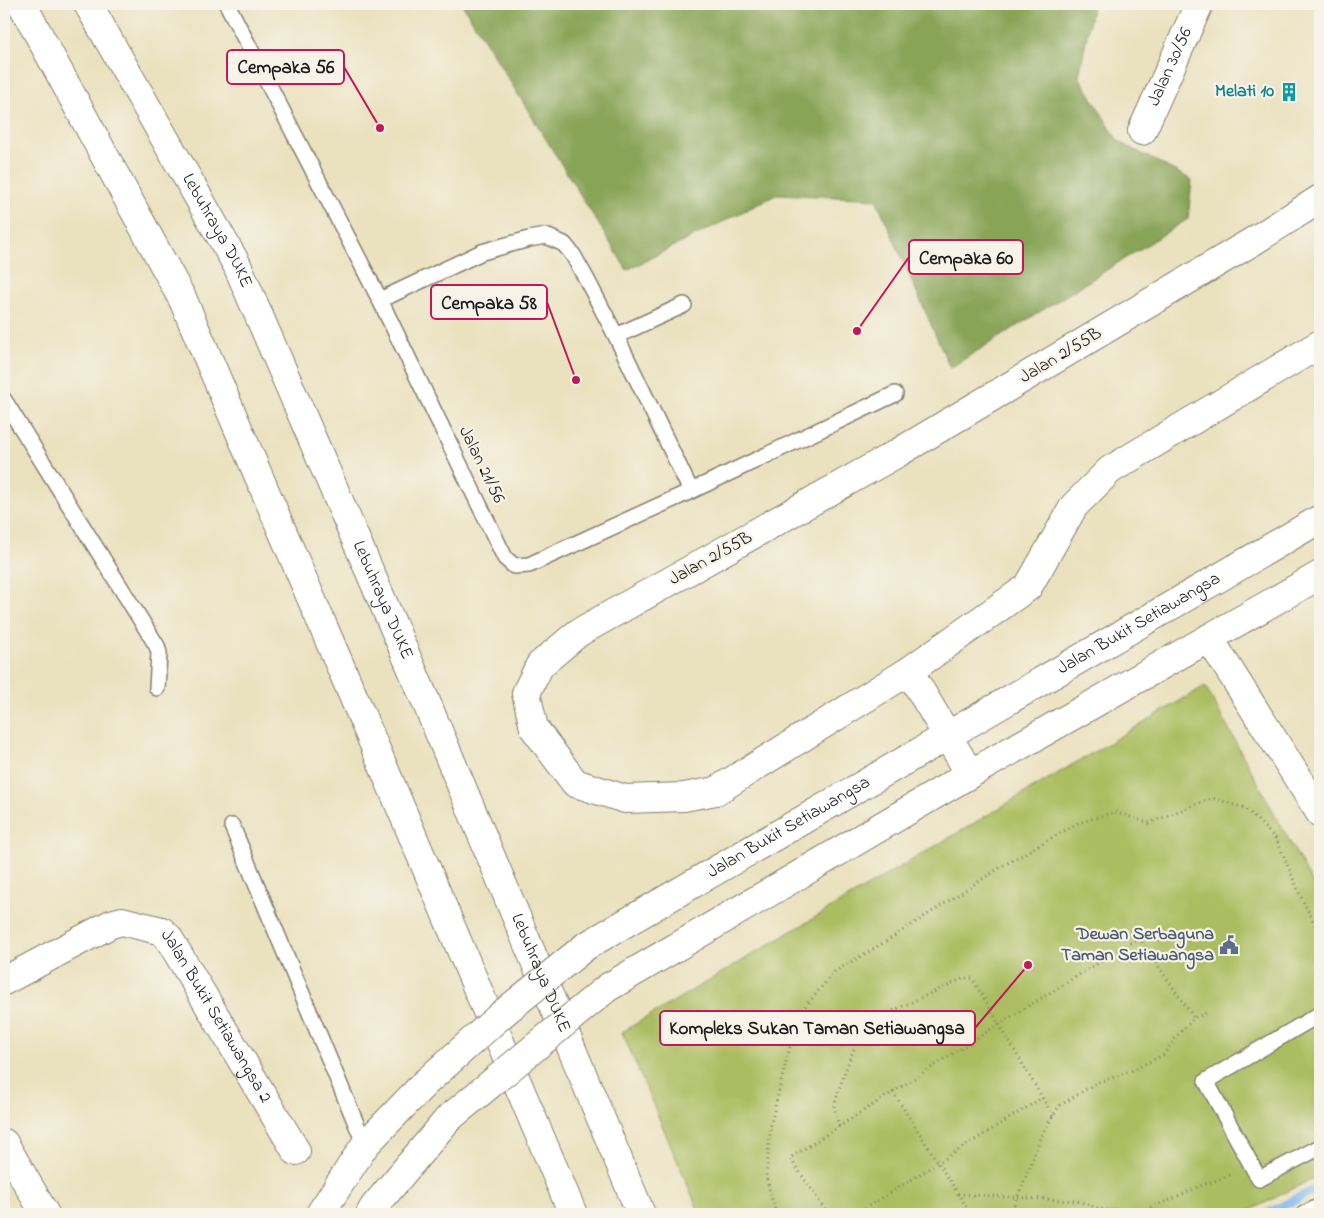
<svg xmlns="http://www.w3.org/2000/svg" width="1324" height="1218" font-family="'Indie Flower',sans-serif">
  <rect width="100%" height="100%" fill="#f7f3e8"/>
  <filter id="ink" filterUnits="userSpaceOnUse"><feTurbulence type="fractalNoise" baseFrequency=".02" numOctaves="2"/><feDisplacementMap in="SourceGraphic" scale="10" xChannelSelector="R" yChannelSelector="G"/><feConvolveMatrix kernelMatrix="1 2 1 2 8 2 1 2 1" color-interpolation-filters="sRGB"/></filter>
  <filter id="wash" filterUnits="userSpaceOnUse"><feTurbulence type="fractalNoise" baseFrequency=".0096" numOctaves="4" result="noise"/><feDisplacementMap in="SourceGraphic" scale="20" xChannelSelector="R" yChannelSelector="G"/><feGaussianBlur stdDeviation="1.12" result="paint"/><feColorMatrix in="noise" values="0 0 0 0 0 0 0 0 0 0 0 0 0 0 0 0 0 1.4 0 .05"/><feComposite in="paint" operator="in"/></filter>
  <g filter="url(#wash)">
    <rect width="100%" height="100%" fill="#eae1be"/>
    <polygon fill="#abbd60" stroke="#646c3e" points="1205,686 1320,897 1320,1175 1243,1214 700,1214 622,1032"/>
    <polygon fill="#88a456" stroke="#526039" points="462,4 1093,4 1079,76 1118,141 1192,180 1188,219 950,368 876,199 778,194 627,270"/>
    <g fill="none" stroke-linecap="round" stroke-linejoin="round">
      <polyline stroke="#84b7f1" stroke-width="9" points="1267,1214 1320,1187"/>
    </g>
  </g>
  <g filter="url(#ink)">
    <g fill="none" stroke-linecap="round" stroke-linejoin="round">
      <g stroke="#837e6d" stroke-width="18">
        <g id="service">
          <polyline points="227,4 380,300 505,558 514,566 529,565 691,491 895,394"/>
          <polyline points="380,300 482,252 529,239 546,236 564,244 573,255 587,280 616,336"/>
          <polyline points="684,305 616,336 691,491"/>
          <polyline points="4,400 157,646 159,653 157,688"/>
          <polyline points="232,826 365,1145"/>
          <polyline points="1320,1014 1206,1081 1259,1179 1320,1147"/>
          <polyline points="1304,1214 1320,1206"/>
        </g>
      </g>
      <g stroke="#837e6d" stroke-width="30">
        <g id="minor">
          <path id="s1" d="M 1142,131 L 1199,4"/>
          <polyline points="1320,199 1255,240 896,454 578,633 540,665 526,693 534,728 575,783 625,799 684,797 716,791 909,671 1028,587 1074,506 1110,470 1320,344"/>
          <polyline points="1209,638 1320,813"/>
          <polyline points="909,671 970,774"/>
          <path id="s2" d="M 4,981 L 111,924 L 122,921 L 162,931 L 168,937 L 296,1151"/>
          <polyline points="4,1143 45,1214"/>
        </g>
      </g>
      <g stroke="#837e6d" stroke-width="30">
        <g id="tertiary">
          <path id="s3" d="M 586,946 L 1320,519"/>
          <polyline points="607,988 970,774 1320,575"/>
          <polyline points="320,1214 365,1145 425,1083"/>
          <polyline points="370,1214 374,1207 448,1119"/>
        </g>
      </g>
      <g stroke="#837e6d" stroke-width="30">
        <g id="motorway">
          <polyline points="22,4 183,300 369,733 573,1214"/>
          <path id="s4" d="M 88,4 L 237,265 L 427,704 L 641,1214"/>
        </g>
      </g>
      <g stroke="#837e6d" stroke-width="3" stroke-dasharray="1 4" stroke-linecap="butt">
        <polyline points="893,1092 971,1214"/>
        <polyline points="839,1126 834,1107 843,1076 864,1024 964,978 972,978 1053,1116"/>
        <polyline points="958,1194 1077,1201 1104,1210 1135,1213 1175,1198 1202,1185 1220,1179 1233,1173"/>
        <polyline points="776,1214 766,1177 771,1123 783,1074 798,1015 835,971 885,942 1004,865 1078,823 1115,812 1149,823 1212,798 1245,808 1277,840 1300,895 1320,934"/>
        <polyline points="828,1214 790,1158 999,1024 1139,938 1194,1018"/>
        <polyline points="856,1214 1042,1098"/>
        <polyline points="1010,1214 1025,1179 1041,1136 1059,1106 1096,1083 1131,1071 1163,1055 1177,1036 1194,1018 1208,1012"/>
      </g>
      <use href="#service" stroke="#fff" stroke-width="15"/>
      <use href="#minor" stroke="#fff" stroke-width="28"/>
      <use href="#tertiary" stroke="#fff" stroke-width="28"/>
      <use href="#motorway" stroke="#fff" stroke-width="28"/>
      <g stroke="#837e6d" stroke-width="30" stroke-linecap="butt">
        <g id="tertiary-bridge">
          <polyline points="425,1083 501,1015 586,946"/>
          <polyline points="448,1119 607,988"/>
        </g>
      </g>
      <use href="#tertiary-bridge" stroke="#fff" stroke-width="28"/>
    </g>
  </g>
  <defs>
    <g id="building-bare" transform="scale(1.5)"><path d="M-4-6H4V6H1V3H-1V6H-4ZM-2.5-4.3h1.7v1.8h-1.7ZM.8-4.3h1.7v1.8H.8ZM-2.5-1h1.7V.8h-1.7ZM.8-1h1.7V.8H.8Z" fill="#0f9aa8" stroke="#f7f3e8" stroke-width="2.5" paint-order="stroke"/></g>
    <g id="civic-bare" transform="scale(1.5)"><path d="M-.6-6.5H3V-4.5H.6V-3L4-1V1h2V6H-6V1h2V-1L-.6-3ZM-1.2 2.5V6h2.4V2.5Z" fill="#5c6f8a" stroke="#f7f3e8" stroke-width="2.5" paint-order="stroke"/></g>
  </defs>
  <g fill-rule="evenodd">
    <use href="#building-bare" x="1289" y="92"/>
    <use href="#civic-bare" x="1229" y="945"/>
  </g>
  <g text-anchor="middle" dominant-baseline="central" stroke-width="4.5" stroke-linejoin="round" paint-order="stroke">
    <g font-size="18" fill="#1c1c1c" stroke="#f7f3e8">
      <text stroke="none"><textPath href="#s1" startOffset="70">Jalan 30/56</textPath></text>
      <text stroke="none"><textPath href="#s4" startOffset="261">Lebuhraya DUKE</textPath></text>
      <text transform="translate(1061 356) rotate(-31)">Jalan 2/55B</text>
      <text transform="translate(481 465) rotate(64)">Jalan 21/56</text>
      <text transform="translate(711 559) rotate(-29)">Jalan 2/55B</text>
      <text stroke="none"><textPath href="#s4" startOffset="666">Lebuhraya DUKE</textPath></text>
      <text stroke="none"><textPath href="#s3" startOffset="640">Jalan Bukit Setiawangsa</textPath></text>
      <text stroke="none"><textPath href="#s3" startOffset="235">Jalan Bukit Setiawangsa</textPath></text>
      <text stroke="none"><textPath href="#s4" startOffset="1071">Lebuhraya DUKE</textPath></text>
      <text stroke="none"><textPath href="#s2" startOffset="275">Jalan Bukit Setiawangsa 2</textPath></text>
    </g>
    <g font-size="18" font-weight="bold" fill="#0d838f" stroke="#f7f3e8" text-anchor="end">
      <text x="1274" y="92">Melati 10</text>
    </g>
    <g font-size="18" font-weight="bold" fill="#4e5e75" stroke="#f7f3e8" text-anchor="end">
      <text x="1214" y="935">Dewan Serbaguna<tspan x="1214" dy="21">Taman Setiawangsa</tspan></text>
    </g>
  </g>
  <path fill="none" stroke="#c2185b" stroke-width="2" d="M380 128L344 67M857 331L909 257M576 380L547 302M1028 965L975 1028"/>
  <g fill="#c2185b" stroke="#f7f3e8" stroke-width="2">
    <circle cx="380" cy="128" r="5"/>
    <circle cx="857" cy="331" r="5"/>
    <circle cx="576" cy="380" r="5"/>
    <circle cx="1028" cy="965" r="5"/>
  </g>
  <g fill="#f7f3e8" stroke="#c2185b" stroke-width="2">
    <rect x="227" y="50" width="117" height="34" rx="5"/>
    <rect x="909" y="240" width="114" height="34" rx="5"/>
    <rect x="431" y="285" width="116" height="34" rx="5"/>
    <rect x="660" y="1011" width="315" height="34" rx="5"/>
  </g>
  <g font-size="19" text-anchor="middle" font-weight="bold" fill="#1c1c1c">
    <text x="286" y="73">Cempaka 56</text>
    <text x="966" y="264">Cempaka 60</text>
    <text x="489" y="309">Cempaka 58</text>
    <text x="817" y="1034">Kompleks Sukan Taman Setiawangsa</text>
  </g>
  <rect width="1324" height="1218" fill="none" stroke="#f7f3e8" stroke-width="20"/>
</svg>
